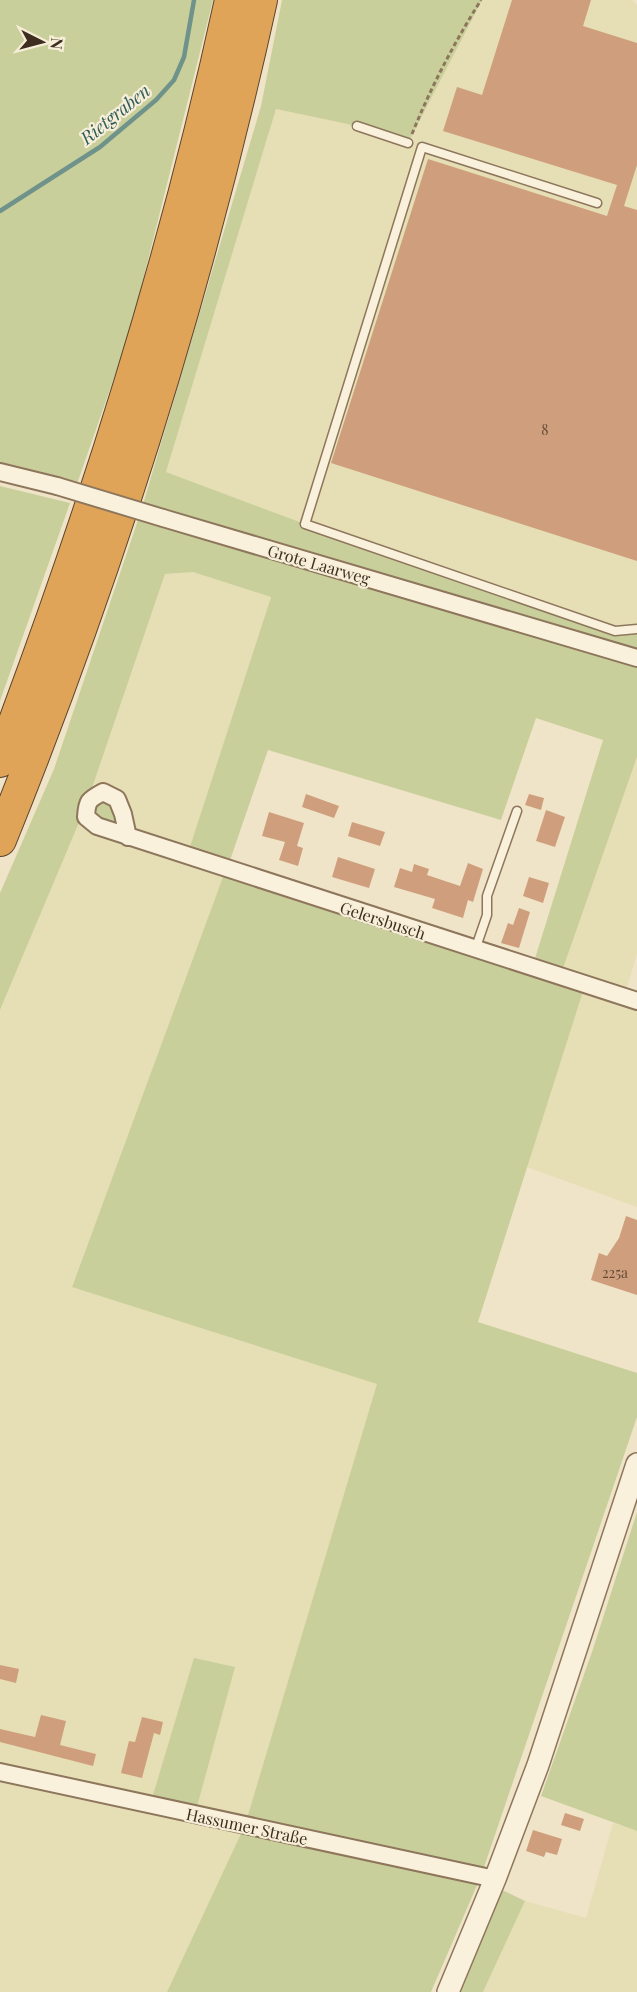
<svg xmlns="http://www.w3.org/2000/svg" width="637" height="1992" font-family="'Playfair Display',serif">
  <rect width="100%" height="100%" fill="#f0e4c8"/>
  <g fill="#e6deb5">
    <polygon points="481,0 632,0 637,5 637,629 615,631 305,524 166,472 276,109 357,126"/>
    <polygon points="193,572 271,597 187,856 227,869 72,1286 378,1384 245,1825 167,1992 0,1992 0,1010 87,804 165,574"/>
    <polygon points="637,757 637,954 624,997 637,1001 637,1207 527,1167 585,985 560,977"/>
    <polygon points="613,1823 637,1831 637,1992 483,1992 525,1901 586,1918"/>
  </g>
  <g fill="#c9cf9b" fill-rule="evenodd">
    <polygon points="0,0 213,0 130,332 77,484 0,464"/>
    <path d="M 282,0 L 482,0 L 408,143 L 357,126 L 276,109 L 166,472 L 305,524 L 615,631 L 637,629 L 637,757 L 560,977 L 585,985 L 478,1322 L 637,1373 L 637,1417 L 481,1876 L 431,1992 L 167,1992 L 245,1825 L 377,1384 L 72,1287 L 226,869 L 187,856 L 271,597 L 193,572 L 165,574 L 88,800 L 103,792 L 127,827 L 97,826 L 86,806 L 0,1010 L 0,893 L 54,769 L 141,511 L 261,106 ZM 536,718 L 603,740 L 532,968 L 227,869 L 268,750 L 501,820 Z"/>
    <polygon points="0,486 70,503 0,701"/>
    <polygon points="637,1512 637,1831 541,1796 592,1652"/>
    <polygon points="194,1658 235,1667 195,1814 150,1805"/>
    <polygon points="502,1890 525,1901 483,1992 461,1992"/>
  </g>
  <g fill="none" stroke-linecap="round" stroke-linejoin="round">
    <polyline stroke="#6f938a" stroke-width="4.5" points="0,211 100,147 156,100 174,80 184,57 194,0"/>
  </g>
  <g fill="#cf9f7d">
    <polygon points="512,0 591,0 583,26 637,43 637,165 624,206 637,210 637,561 331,463 428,159 607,216 617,185 443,131 457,87 482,95"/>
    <polygon points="306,794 339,806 334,818 302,807"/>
    <polygon points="529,794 544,798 541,810 525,805"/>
    <polygon points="546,810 565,817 555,847 536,841"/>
    <polygon points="269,812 304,823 297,846 303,848 298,866 279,860 285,842 262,836"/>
    <polygon points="352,822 385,832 380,846 348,836"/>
    <polygon points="338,857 375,869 369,888 332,877"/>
    <polygon points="468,863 483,869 473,902 468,900 463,918 432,908 435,899 394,887 400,868 412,872 414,864 429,869 427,875 460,886"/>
    <polygon points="529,877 549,883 543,903 523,896"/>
    <polygon points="519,908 530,912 519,948 501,943 508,923 513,925"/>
    <polygon points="626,1216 637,1220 637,1295 591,1280 599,1253 607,1256 619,1238"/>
    <polygon points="0,1665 19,1669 16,1683 0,1679"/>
    <polygon points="41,1715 66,1721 60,1745 96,1754 93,1766 0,1742 0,1729 35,1737"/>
    <polygon points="142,1717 163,1722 160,1735 154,1733 142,1778 121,1773 129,1741 135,1742"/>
    <polygon points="565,1813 584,1819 580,1831 561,1825"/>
    <polygon points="533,1830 562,1839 557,1855 546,1852 544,1857 526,1851"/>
  </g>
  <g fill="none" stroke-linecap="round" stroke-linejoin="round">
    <g stroke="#8d765c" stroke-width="11">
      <g id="service">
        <polyline points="357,126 408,143"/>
        <polyline points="597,203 422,147 305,524 615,631 637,629"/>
        <polyline points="475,950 487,915 487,896 517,811"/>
      </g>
    </g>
    <g stroke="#8d765c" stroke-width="20">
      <g id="minor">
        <polyline points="0,472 57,486"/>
        <polyline points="163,518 637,658"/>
        <path d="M 128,837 L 123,814 L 117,799 L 103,792 C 88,800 87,801 86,817 L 97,826 L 637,1001"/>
        <polyline points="0,1772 495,1879"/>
      </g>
    </g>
    <g stroke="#8d765c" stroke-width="24">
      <polyline id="tertiary" points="448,1992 495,1879 538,1765 637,1464"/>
    </g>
    <g stroke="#5b4430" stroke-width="34">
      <g id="motorway">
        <path d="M 0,761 C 94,514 175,259 231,0"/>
        <path d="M 0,840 C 110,568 198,286 261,0"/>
      </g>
    </g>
    <path stroke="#8d765c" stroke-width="3" stroke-dasharray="4.5 3" stroke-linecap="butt" d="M 412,134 C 431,87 454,43 481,0"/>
    <use href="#service" stroke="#faf1dc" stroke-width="8"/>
    <use href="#minor" stroke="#faf1dc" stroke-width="16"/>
    <use href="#tertiary" stroke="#faf1dc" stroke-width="21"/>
    <use href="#motorway" stroke="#e0a458" stroke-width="32"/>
    <g stroke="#8d765c" stroke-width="20" stroke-linecap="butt">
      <polyline id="minor-bridge" points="57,486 163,518"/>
    </g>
    <use href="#minor-bridge" stroke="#faf1dc" stroke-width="16"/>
  </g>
  <g text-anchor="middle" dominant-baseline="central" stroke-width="4.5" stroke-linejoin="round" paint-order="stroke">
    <g font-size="14" fill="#624a37">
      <text x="545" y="429">8</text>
      <text x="615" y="1272">225a</text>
    </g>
    <g font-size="16" fill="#3d2e20" stroke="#f7eed8">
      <text transform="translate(319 564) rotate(16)">Grote Laarweg</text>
      <text transform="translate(383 920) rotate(18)">Gelersbusch</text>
      <text transform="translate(247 1826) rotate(12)">Hassumer Straße</text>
    </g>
    <g font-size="18" font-style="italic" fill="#2f5d5a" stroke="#f7eed8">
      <text transform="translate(115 114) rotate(-39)">Rietgraben</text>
    </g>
  </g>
  <g transform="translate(42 42) rotate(96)" stroke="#f7eed8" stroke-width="4.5" paint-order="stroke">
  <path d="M0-4.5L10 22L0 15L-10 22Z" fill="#3d2e20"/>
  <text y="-9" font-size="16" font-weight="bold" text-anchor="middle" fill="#3d2e20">N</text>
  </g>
</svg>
